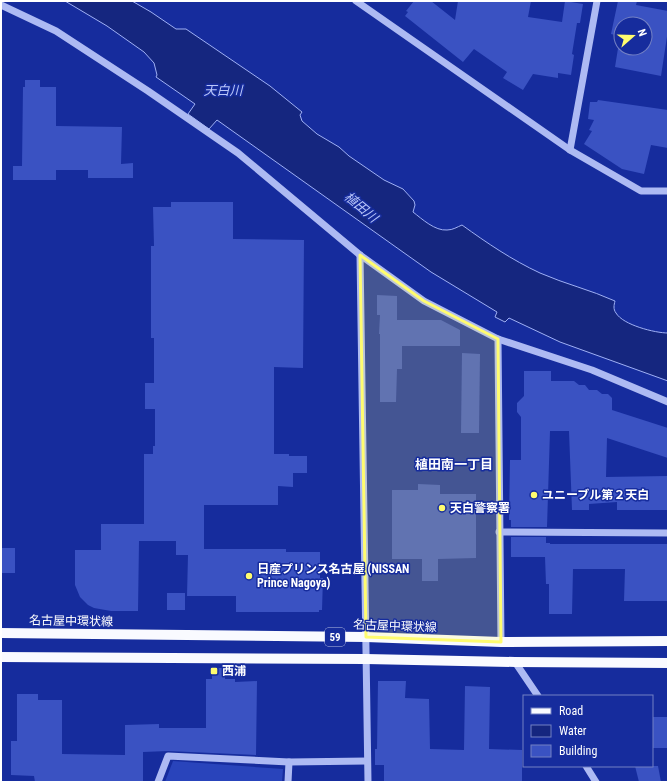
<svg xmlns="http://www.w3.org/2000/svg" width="669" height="783" font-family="'Roboto Condensed','Noto Sans JP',sans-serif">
  <rect width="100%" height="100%" fill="#162c9d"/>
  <polygon fill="#2944bb" points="173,761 283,769 282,782 165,782"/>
  <path fill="#15267f" stroke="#9fb0f5" d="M 65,1 L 132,1 L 151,12 L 176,29 L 186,29 L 270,86 L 302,112 L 300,115 L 302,121 L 317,134 L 339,147 L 349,156 L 384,180 L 403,189 L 414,201 L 415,205 L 413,212 C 422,219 435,231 447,230 C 453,230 457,227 462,225 C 487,243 512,260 540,273 C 565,284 591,290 615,301 C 614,305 613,309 616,313 C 623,325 655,333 668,333 L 668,381 L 560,342 L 509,318 L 505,322 L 495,317 L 497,312 L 431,272 L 217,120 L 209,129 L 188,114 L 195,104 L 156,77 L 157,75 L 154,63 L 144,52 L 107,26 Z"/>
  <g fill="#3a52c2" fill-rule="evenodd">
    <polygon points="414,1 431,1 455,20 458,1 531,1 528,17 562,22 565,1 583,4 580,23 577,23 572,54 574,55 571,75 558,73 558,78 533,74 523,90 503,78 507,72 474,49 463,62 405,16 408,12 406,11"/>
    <path d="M 618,1 L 637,1 L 636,5 L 668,11 L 668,30 L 661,76 L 615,67 L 620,36 L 611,34 ZM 621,24 L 645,24 L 645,48 L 621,48 Z"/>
    <polygon points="25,80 40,80 40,87 56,87 56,126 122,127 121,164 133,163 133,178 88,178 88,170 56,170 56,180 13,180 13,166 22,166 23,87 25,87"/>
    <polygon points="598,100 668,110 668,148 651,145 644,174 622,169 584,144 592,131 589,130 594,120 588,119 590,102 597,102"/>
    <polygon points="171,202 233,202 233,239 304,240 303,368 274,367 274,454 289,454 289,456 307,456 307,473 293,473 293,487 278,486 278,505 204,505 204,549 286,549 286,552 320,552 320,578 323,578 322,610 319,610 319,612 236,612 236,596 187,596 188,555 176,555 176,541 139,541 138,611 111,611 94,608 88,605 80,597 75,585 75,550 101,550 101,524 144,524 144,454 153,454 153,446 155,446 155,409 145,409 145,383 154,383 154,338 151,338 151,246 154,246 153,207 171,207"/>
    <polygon points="377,295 397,296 397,320 441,320 460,330 460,346 402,346 402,369 397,369 396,402 380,402 380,334 379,334 380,315 377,315"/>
    <polygon points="462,353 480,354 479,433 461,433"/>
    <polygon points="524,371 551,371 551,381 574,381 579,385 585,385 589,390 597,390 602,394 608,394 612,398 612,410 668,428 668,458 607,438 606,477 668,476 668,510 617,510 617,502 589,504 589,510 572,510 569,431 550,431 547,527 511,527 511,520 509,520 510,460 521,460 521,417 517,412 517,403 524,396"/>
    <polygon points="418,484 440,485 440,494 476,494 476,558 438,559 438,581 422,581 422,559 392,559 392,490 418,490"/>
    <polygon points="511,537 546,537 546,543 550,543 550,544 668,544 668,601 624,601 625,569 573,569 572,614 549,614 549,584 546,584 545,557 511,557"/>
    <rect x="1" y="548" width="14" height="25"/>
    <rect x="167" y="593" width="18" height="17"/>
    <polygon points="212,668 225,668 225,679 235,679 235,682 257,681 256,755 168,751 143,752 143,782 35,782 34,776 11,775 11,741 17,741 17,694 38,694 38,700 62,700 62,754 125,755 125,725 159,724 159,728 206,728 206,679 212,679"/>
    <polygon points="378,681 406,681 405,698 429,699 430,749 464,750 465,686 490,687 489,749 522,750 522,782 384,782 384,765 375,765 375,749 377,749"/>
    <polygon points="653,717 667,717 667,748 652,748"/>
    <polygon points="635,766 658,766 661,782 639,782"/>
  </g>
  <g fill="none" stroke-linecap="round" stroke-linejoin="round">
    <g stroke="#adbaf3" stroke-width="7">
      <polyline points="356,1 570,150 641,191 668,191"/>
      <polyline points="1,5 56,31 148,91 238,153 360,255 424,301 498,339 592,370 668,402"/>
      <polyline points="570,150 597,1"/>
      <polyline points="360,255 368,782"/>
      <polyline points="498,339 501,642"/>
      <polyline points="499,532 668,533"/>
      <polyline points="515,662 538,696"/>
      <polyline points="586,766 596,782"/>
      <polyline points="158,782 168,756 289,762 367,761"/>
      <polyline points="288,782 289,762"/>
    </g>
    <g stroke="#f9faff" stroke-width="10">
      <polyline points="1,633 366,637 501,642 668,641"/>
      <polyline points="1,657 366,659 515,662 668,663"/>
    </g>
  </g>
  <path fill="#fffc6f" fill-opacity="0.2" stroke="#fffc6f" stroke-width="3" stroke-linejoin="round" d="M 360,255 L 424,301 L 498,339 L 501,642 L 366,637 Z"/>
  <g fill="#fffc6f" stroke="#162c9d" stroke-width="1.5">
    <circle cx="534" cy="495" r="4"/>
    <circle cx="442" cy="508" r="4"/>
    <circle cx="249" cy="576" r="4"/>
    <rect x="210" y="667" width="8" height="8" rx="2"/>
  </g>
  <g text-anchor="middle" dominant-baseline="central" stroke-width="3" stroke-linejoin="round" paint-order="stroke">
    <rect fill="#162c9d" stroke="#b9c0e2" stroke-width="1" x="325" y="628" width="20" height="18" rx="3"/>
    <g font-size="11" font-weight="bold" fill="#fff">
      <text x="335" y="637">59</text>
    </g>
    <g font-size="12" font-weight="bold" fill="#fff" stroke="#162c9d" text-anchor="start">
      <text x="542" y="495">ユニーブル第２天白</text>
      <text x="450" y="508">天白警察署</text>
      <text x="257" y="569">日産プリンス名古屋 (NISSAN<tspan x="257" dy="14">Prince Nagoya)</tspan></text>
      <text x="222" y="671">西浦</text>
    </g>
    <g font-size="12" fill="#fff" stroke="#162c9d">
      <text transform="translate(71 621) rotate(1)">名古屋中環状線</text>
      <text transform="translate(395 626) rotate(2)">名古屋中環状線</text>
    </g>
    <g font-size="13" font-style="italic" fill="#bac6f9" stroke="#162c9d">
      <text x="223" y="90">天白川</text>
      <text transform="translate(361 207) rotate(40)">植田川</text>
    </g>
    <g font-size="13" font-weight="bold" fill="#fff" stroke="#162c9d">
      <text x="454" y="464">植田南一丁目</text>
    </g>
  </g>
  <rect width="669" height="783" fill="none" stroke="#ffffff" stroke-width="4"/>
  <rect x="523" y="695" width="130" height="72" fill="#162c9d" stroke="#7380c4"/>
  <rect x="531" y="708" width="20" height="6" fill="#f9faff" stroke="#7380c4"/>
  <text x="559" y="715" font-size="12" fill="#ffffff">Road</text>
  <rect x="531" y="725" width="20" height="12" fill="#15267f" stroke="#7380c4"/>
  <text x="559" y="735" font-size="12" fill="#ffffff">Water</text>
  <rect x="531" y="745" width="20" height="12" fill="#3a52c2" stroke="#7380c4"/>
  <text x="559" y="755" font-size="12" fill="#ffffff">Building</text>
  <g transform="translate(633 36) rotate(70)"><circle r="19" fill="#162c9d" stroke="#7380c4"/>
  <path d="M0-3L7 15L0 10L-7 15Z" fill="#fffc6f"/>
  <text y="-6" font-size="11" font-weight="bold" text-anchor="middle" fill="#ffffff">N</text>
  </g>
</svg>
